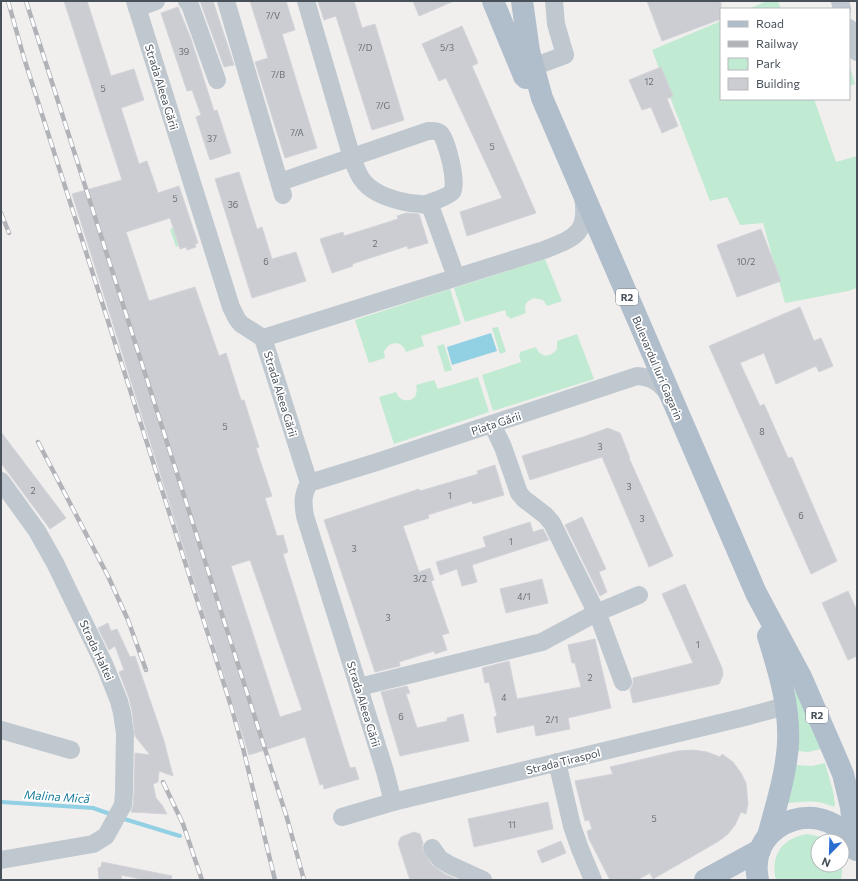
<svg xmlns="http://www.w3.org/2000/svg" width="858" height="881" font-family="Commissioner,sans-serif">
  <rect width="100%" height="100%" fill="#f1eeee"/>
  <g fill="#c1ead2">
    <polygon points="767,1 778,1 781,9 748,9"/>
    <polygon points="721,21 721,99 814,99 836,162 857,156 857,288 848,291 785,303 763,223 740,225 727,197 710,201 652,50"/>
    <polygon points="849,64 855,84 849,86"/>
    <polygon points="173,228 179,246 176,247 170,229"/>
    <path d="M 545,259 L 562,301 L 547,306 L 543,300 L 534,298 C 527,301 523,305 526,313 L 510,319 L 509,316 L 507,317 L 505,310 L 465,322 L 454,288 Z"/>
    <path d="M 450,289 L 461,324 L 421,336 L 424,346 L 406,352 C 403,344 397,341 389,345 L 384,351 L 385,358 L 369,363 L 355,320 Z"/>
    <polygon points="498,327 506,352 500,354 492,328"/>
    <path d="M 577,334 L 594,379 L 493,411 L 482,375 L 521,362 L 519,355 L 520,354 L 520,352 L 536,347 C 540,358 551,358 557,349 L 557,341 Z"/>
    <polygon points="444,344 452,370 445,372 437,346"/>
    <path d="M 478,377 L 489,412 L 394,444 L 379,397 L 396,392 C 399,399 403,401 410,400 C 416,398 418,392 416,385 L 434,380 L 438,389 Z"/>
    <polygon points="795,691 798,692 821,749 808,752 798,751 794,694"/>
    <path d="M 825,763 L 833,791 L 835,805 L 834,807 C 815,799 806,802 787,803 L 796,765 L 812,766 Z"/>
    <path d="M 807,834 L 822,837 L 829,841 L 818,841 L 818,865 L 842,865 L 842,863 L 842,873 L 841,880 L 776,880 C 770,856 782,838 807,834 Z"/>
  </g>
  <polygon fill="#92d0e3" points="491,333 497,351 452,365 447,347"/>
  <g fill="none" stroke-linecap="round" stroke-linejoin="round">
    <g stroke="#92d0e3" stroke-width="4">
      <polyline points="1,802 93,808 113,815"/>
      <polyline points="121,818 180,836"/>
    </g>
  </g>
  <g fill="#cccdd2" stroke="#d3d4d9" fill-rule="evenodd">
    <path d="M 64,1 L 87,1 L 111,76 L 134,69 L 144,100 L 121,108 L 139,164 L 147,161 L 158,193 L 179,186 L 198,243 L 195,244 L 196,247 L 187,250 L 186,247 L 180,249 L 170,218 L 126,232 L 149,301 L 195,287 L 219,356 L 226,353 L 241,400 L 244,400 L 259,447 L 256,448 L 272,496 L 265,498 L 277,536 L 283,535 L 288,552 L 283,554 L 350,768 L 355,767 L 359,779 L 324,789 L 323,784 L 320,785 L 305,737 L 249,755 L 72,194 L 122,180 ZM 250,560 L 302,710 L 280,717 L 231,566 Z"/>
    <polygon points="200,1 213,1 234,65 224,67"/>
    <polygon points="250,1 286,1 295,30 282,34 317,148 285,158 255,62 268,58"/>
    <polygon points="318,1 354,1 362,28 375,24 404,120 372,130 336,16 324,20"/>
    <polygon points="413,1 454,1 419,16"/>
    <polygon points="647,1 721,1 721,19 662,41"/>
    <polygon points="178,7 191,39 214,111 217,110 231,153 210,160 196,117 201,115 192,90 187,91 161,13"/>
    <polygon points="462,26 478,63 472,66 536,213 467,236 460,212 502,198 446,78 439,81 422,44"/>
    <polygon points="661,67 673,96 667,99 678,126 662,133 651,107 642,110 629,80"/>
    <polygon points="239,172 257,229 262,227 272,259 296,252 306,281 252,298 215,179"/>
    <polygon points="406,213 419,214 428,243 408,249 407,246 352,264 353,266 332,273 320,239 343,232 344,236 398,219 397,216"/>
    <polygon points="761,229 781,281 737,297 717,245"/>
    <polygon points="800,307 814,341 821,338 833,366 819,372 816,366 776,384 764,353 740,363 760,406 764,404 788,458 792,457 837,561 811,574 709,346"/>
    <polygon points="608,428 620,433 630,458 629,458 673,556 649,567 602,457 530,480 522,456 583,437"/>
    <polygon points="1,432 66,518 50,529 1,463"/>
    <polygon points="495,465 504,495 473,504 472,501 428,515 429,518 403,526 419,572 430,568 434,580 431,581 449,633 442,635 447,650 435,654 434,651 399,662 400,666 375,672 324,520 419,489 420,491 478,474 477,471"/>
    <polygon points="582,517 606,569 599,572 607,592 600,596 565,525"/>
    <polygon points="530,522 533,532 543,529 549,540 472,565 477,582 462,586 457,569 440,575 436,562 486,547 483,537"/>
    <polygon points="542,579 548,603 506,613 500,589"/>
    <polygon points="685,584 722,668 723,675 719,684 633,703 630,690 633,684 633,678 693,663 662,594"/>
    <polygon points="848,591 857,611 857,656 848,660 822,603"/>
    <polygon points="108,623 111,631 117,629 130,657 135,656 164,741 173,776 159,771 158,782 153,784 156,798 162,805 167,814 131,812 133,806 134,793 135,753 150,755 135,736 132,711 129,698 119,672 124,670 115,646 109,650 98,628"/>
    <polygon points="595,639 611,708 568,718 570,729 536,736 534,725 497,733 494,717 497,716 489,682 485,683 482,668 509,661 517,699 581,687 575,663 572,663 568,645"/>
    <polygon points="407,686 410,693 406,694 417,728 447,721 447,718 463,714 469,741 400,756 381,692"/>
    <polygon points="693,750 707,752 720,757 722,754 733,762 741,773 746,783 748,804 746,814 741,812 735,825 728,834 719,841 653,879 650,873 637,880 610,880 589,839 587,831 592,829 589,820 585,821 575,781 613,774 610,767 677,751"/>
    <polygon points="548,802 553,829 474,847 468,819"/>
    <polygon points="414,832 420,834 423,843 422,849 432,865 445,874 458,880 410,880 398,843 401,837"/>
    <polygon points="561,841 566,853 542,863 537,851"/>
    <polygon points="102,862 172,876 171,880 146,880 121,875 122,880 99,880 98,868 101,867"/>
  </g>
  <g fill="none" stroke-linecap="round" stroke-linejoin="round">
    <g stroke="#c0c8cf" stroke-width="18">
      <path d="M 135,1 L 231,307 L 237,319 L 241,324 L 263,338 L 309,483 C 302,496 303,503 305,516 L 385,771 L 393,802"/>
      <polyline points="187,1 190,5 217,80"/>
      <polyline points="226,1 283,195"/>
      <path d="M 306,1 L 352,158 C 355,165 357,172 361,178 C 371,194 393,200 410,203 C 418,204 425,203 431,208 L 456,277"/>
      <polyline points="840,1 842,9"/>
      <polyline points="137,8 156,1"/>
      <polyline points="849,28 857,52"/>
      <polyline points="533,67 565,55 556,24 554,1"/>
      <path d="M 280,182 L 428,131 C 433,131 436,130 440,133 C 447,140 458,184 452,192 C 448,197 433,201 427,204"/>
      <path d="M 263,338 L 544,250 C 574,238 589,234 583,197"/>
      <polyline points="492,424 503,447 519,493 524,499 545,515 552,523 600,620 623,682"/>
      <polyline points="1,481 37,531 55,563 105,666 119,701 122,713 125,733 124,792 123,805 106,836 93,844 1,860"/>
      <path d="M 309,483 L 377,462 L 637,376 C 651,377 660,382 668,394"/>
      <polyline points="359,687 542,642 596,613 639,595"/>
      <polyline points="1,730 71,750"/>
      <polyline points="557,762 572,826 580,849 593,880"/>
      <polyline points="342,817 393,802 745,717 785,706"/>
      <polyline points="432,848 440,859 450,865 483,880"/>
    </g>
    <g stroke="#b0bdcb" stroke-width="22">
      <polyline points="493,1 524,76 526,78"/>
      <polyline points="522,1 529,51 542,98 756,593 802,679 834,753 843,774 851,807 853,826 854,845 857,847"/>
      <path d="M 768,836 C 776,806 786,775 788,744 C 790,707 779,671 768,636"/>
      <polyline points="705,880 760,850"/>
      <path d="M 758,880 C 745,819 830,792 856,850"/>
    </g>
    <g stroke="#b1b3b8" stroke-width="4.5">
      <g id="rail">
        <polyline points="8,1 24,58 231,706 243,748 275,880"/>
        <polyline points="26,1 287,818 304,880"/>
        <polyline points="1,213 9,233"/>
        <polyline points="38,442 108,576 128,620 146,670"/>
        <polyline points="163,782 183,824 202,880"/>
      </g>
    </g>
    <use href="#rail" stroke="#fff" stroke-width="3" stroke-dasharray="9" stroke-linecap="butt"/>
  </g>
  <g text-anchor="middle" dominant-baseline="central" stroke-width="3.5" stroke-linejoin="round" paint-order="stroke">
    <g font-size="9" fill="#697078">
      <text x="273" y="15">7/V</text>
      <text x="365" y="47">7/D</text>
      <text x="447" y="47">5/3</text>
      <text x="184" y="51">39</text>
      <text x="278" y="74">7/B</text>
      <text x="649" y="81">12</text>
      <text x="103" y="88">5</text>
      <text x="383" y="105">7/G</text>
      <text x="297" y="132">7/A</text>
      <text x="212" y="138">37</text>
      <text x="492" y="146">5</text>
      <text x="175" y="198">5</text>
      <text x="233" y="204">36</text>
      <text x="375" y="243">2</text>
      <text x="266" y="261">6</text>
      <text x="746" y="261">10/2</text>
      <text x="225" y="426">5</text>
      <text x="762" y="431">8</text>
      <text x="600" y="446">3</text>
      <text x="629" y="486">3</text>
      <text x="33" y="490">2</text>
      <text x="450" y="495">1</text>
      <text x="801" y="515">6</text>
      <text x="642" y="518">3</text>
      <text x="511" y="541">1</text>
      <text x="354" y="548">3</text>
      <text x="420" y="578">3/2</text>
      <text x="524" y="596">4/1</text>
      <text x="388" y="617">3</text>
      <text x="698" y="644">1</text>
      <text x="590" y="677">2</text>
      <text x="504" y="697">4</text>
      <text x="401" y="716">6</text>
      <text x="552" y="719">2/1</text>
      <text x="654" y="818">5</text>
      <text x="512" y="824">11</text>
    </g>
    <g fill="#fff" stroke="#7f858c" stroke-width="1">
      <rect x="616" y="289" width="22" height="16" rx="3"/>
      <rect x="806" y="707" width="22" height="16" rx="3"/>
    </g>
    <g font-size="10" font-weight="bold" fill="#48515a">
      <text x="627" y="297">R2</text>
      <text x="817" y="715">R2</text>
    </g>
    <g font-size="11" fill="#48515a" stroke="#fff">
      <text transform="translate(162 87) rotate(73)">Strada Aleea Gării</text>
      <text transform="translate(658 368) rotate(67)">Bulevardul Iuri Gagarin</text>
      <text transform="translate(281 394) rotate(73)">Strada Aleea Gării</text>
      <text transform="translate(496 423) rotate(-18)">Piața Gării</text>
      <text transform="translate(97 650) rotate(65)">Strada Haltei</text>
      <text transform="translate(364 704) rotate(73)">Strada Aleea Gării</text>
      <text transform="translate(563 761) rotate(-14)">Strada Tiraspol</text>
    </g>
    <g font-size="12" font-style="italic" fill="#197d9b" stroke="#fff">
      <text transform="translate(57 796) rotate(4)">Malina Mică</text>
    </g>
  </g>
  <rect width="858" height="881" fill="none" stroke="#48515a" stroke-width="4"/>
  <rect x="720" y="8" width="130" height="92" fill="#ffffff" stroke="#b6b9bd"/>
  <rect x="728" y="21" width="20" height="6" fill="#b0bdcb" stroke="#b6b9bd"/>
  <text x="756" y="28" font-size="12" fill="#48515a">Road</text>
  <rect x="728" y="41" width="20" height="6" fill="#b1b3b8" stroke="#b6b9bd"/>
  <text x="756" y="48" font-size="12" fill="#48515a">Railway</text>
  <rect x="728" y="58" width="20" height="12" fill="#c1ead2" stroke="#b6b9bd"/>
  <text x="756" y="68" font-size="12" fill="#48515a">Park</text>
  <rect x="728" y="78" width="20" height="12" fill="#cccdd2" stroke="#b6b9bd"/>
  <text x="756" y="88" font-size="12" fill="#48515a">Building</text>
  <g transform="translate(830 853) rotate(203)"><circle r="19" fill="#ffffff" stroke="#b6b9bd"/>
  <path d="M0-3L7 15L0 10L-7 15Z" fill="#2a6ecf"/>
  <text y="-6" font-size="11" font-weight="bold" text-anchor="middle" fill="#48515a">N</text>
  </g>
</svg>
